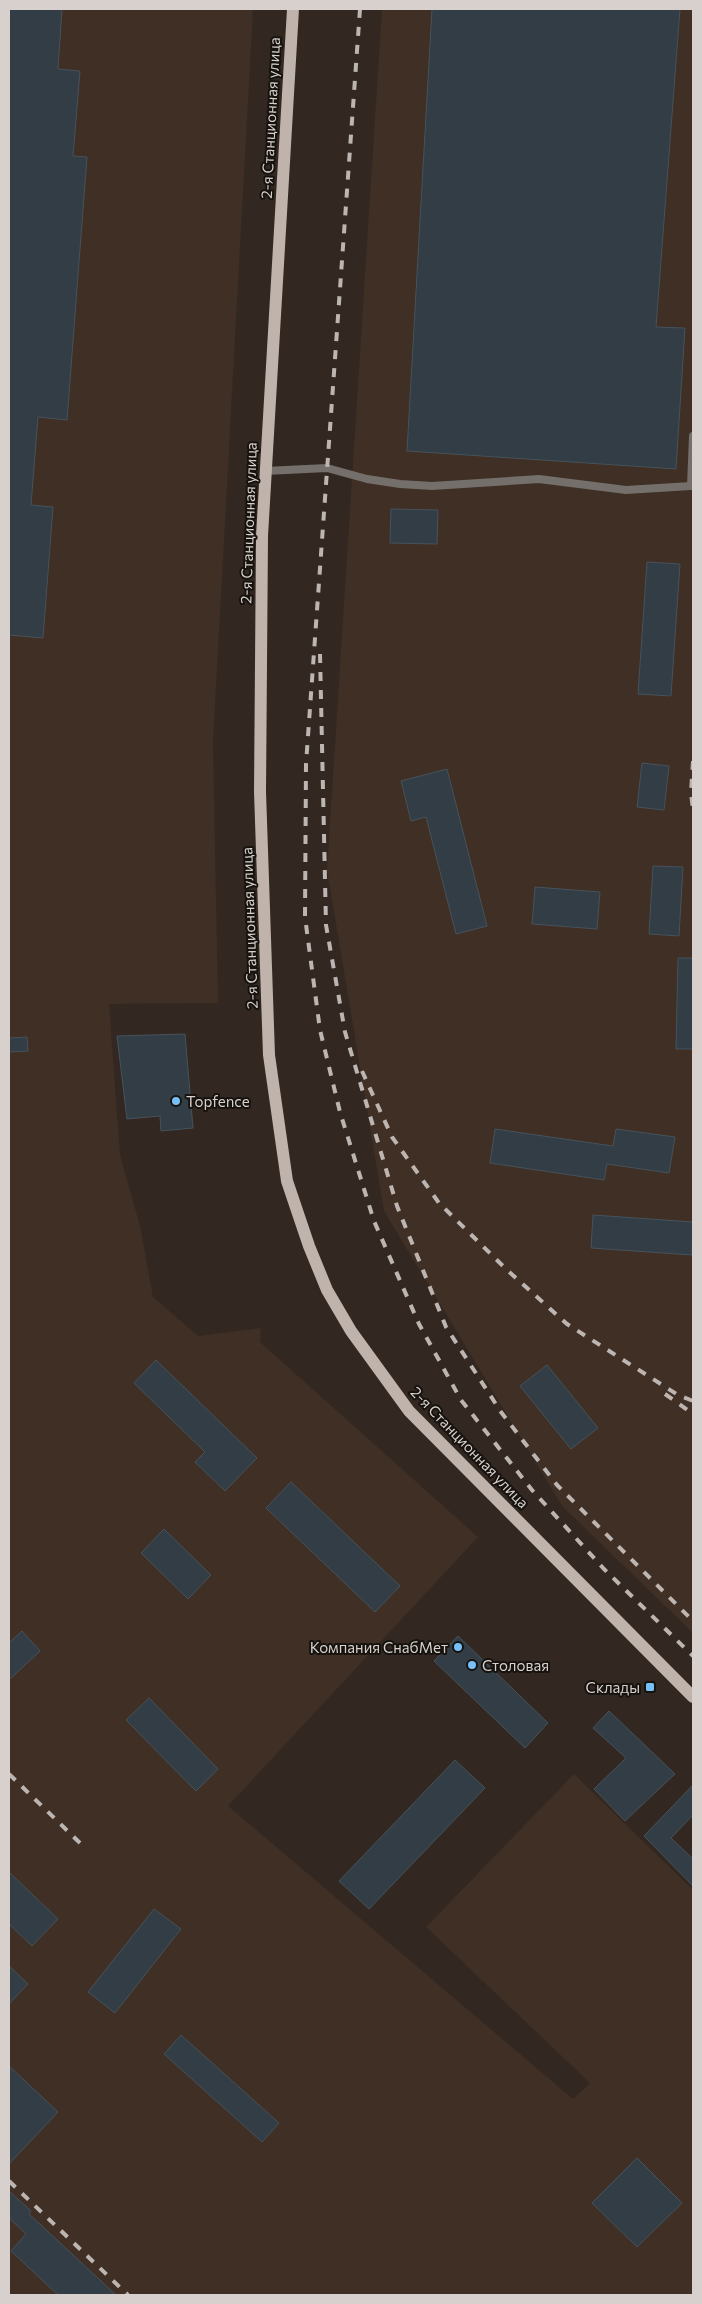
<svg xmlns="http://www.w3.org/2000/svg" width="702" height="2304" font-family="Commissioner,sans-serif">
  <rect width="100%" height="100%" fill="#322821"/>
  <g fill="#3f2f24">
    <polygon points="9,9 253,9 213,741 218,1003 109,1004 120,1155 140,1226 153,1297 198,1336 261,1328 260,1342 478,1537 228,1806 573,2099 590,2083 426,1927 574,1774 693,1890 693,2295 9,2295"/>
    <polygon points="382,9 693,9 693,1633 562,1506 384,1211 327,870"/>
  </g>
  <g fill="#323d45" stroke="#47525b">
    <polygon points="9,9 62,9 58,69 80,71 73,156 87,157 67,420 38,417 31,505 53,507 43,638 9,635"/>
    <polygon points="432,9 680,9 656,327 685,328 676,469 407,451"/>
    <polygon points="391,509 438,510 437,544 390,543"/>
    <polygon points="647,562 680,564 671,696 638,694"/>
    <polygon points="642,763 669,766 664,810 637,807"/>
    <polygon points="447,769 487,926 456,934 426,817 411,821 401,781"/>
    <polygon points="653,866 683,867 679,936 649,934"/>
    <polygon points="535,887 600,892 597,929 532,924"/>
    <polygon points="678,958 693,958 693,1049 676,1049"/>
    <polygon points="185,1034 193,1128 161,1131 160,1116 127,1119 117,1036"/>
    <polygon points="27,1037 28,1051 9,1052 9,1038"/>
    <polygon points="495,1129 613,1146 616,1129 675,1137 669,1173 607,1164 604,1180 490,1163"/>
    <polygon points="593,1215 693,1222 692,1255 591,1248"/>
    <polygon points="156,1360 257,1458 225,1491 195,1462 205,1452 134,1383"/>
    <polygon points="547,1365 598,1428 571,1449 520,1386"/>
    <polygon points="291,1482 400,1586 375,1612 266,1508"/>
    <polygon points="164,1529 211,1575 188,1599 141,1553"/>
    <polygon points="22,1631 40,1651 9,1680 9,1643"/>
    <polygon points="458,1636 548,1723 525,1748 434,1661"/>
    <polygon points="149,1698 218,1769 196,1791 126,1720"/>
    <polygon points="609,1711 675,1774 625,1821 594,1789 626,1758 593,1728"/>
    <polygon points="455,1760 485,1788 369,1909 339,1881"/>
    <polygon points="693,1785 693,1815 671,1838 693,1859 693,1886 644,1836"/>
    <polygon points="9,1872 58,1919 32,1946 9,1924"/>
    <polygon points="154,1909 181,1929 115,2013 88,1992"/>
    <polygon points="9,1966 28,1984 9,2004"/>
    <polygon points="181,2035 279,2123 262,2142 164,2054"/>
    <polygon points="9,2066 58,2112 9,2164"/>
    <polygon points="637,2158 682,2203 637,2247 592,2203"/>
    <polygon points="9,2191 31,2211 29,2214 116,2295 58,2295 11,2251 26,2234 9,2218"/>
  </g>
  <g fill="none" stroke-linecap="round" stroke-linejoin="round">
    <polyline stroke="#746f6b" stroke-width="8" points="265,471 327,468 367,479 400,484 432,486 539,479 626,490 691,486 693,436"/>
    <polyline stroke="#bfb3ab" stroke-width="12" points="293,9 262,536 260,792 269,1055 287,1181 309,1246 327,1290 351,1331 409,1411 693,1697"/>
    <g stroke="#bdb5b1" stroke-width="4" stroke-dasharray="9 9" stroke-linecap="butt">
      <polyline points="360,9 306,764 305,917 320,1030 340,1112 374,1221 419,1324 461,1400 532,1490 604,1569 693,1656"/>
      <polyline points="320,654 326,925 345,1032 397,1206 446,1327 501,1412 557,1485 693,1621"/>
      <polyline points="693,761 691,793 693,810"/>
      <polyline points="362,1071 392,1137 439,1203 507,1270 567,1324 678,1395 693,1401"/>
      <polyline points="665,1394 693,1414"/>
      <polyline points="9,1774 81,1844"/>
      <polyline points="9,2181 128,2295"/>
    </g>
  </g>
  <g fill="#76c0f7" stroke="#16120e" stroke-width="2">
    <circle cx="176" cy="1101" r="5"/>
    <circle cx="458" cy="1647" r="5"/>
    <circle cx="472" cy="1665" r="5"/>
    <rect x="645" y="1682" width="10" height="10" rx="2.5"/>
  </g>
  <g text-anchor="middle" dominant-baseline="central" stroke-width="4" stroke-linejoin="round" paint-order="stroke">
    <g font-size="15" fill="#d7d0cc" stroke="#16120e">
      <text transform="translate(270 118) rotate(-87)">2-я Станционная улица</text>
      <text transform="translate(248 523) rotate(-88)">2-я Станционная улица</text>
      <text transform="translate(249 928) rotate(-92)">2-я Станционная улица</text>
      <text transform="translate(470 1447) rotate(46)">2-я Станционная улица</text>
    </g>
    <g font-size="15" fill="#d7d0cc" stroke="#16120e" text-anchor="start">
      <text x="186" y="1101">Topfence</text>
      <text x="448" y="1647" text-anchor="end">Компания СнабМет</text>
      <text x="482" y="1665">Столовая</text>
      <text x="640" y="1687" text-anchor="end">Склады</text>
    </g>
  </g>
  <rect width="702" height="2304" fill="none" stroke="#d7d0cc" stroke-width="20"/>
</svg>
